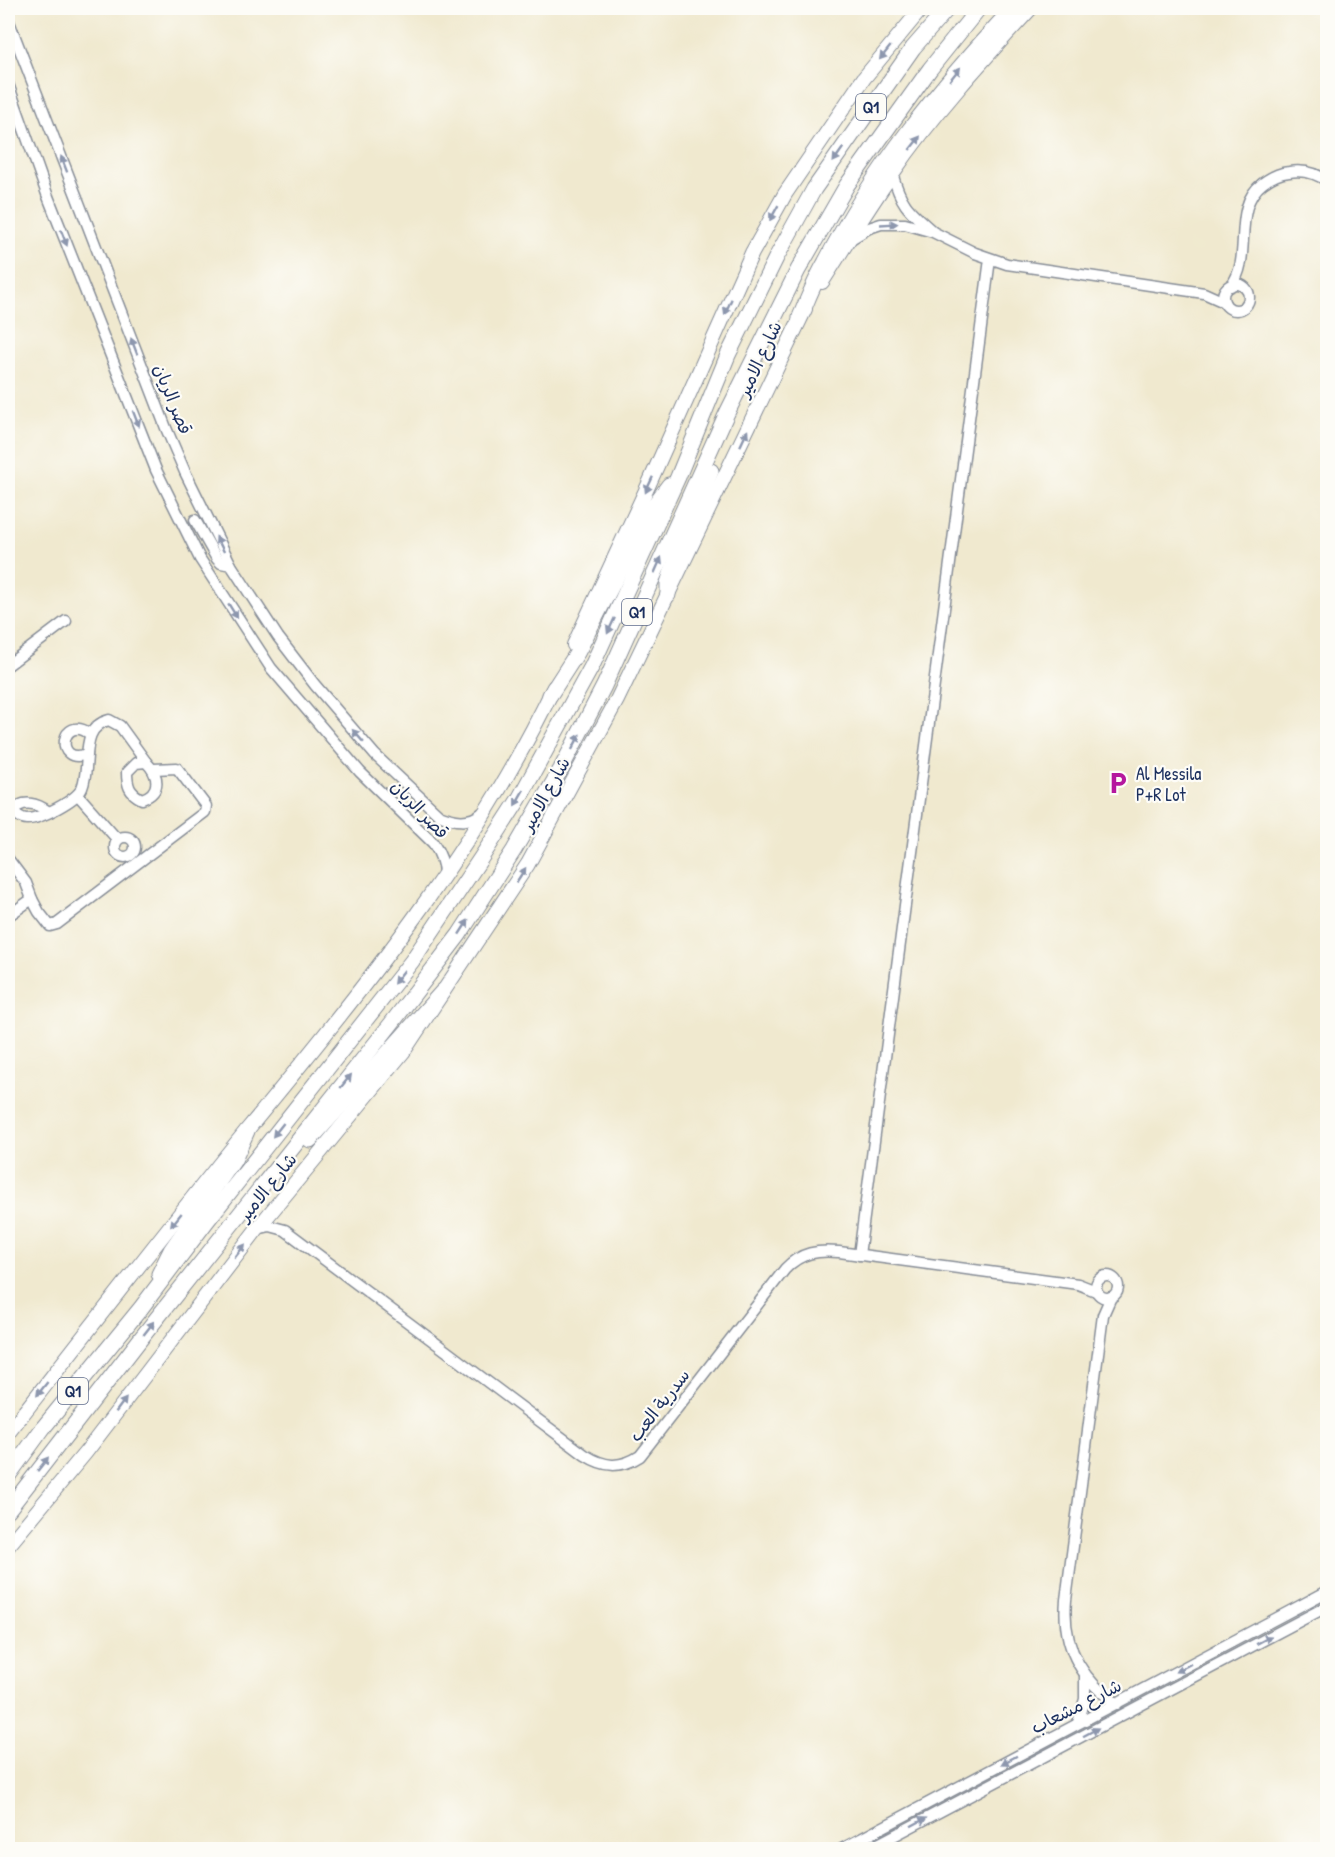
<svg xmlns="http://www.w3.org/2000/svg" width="1335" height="1857" font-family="'Patrick Hand','Playpen Sans Arabic',sans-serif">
  <rect width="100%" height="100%" fill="#fdfcf7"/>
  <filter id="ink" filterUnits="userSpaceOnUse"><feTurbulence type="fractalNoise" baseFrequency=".0167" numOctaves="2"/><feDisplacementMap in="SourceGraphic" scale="12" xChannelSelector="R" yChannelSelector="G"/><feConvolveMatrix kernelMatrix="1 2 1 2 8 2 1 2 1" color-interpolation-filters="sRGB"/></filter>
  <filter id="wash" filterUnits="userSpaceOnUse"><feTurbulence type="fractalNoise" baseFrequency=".008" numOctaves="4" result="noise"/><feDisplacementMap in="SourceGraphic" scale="24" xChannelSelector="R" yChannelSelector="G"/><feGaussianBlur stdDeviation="1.35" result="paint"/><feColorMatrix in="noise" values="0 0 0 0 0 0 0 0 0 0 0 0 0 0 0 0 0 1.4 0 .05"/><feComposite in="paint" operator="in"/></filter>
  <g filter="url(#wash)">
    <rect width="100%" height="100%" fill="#f0e9cf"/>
  </g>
  <g filter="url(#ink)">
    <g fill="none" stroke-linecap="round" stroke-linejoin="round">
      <g stroke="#868c96" stroke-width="13">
        <g id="minor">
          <path d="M 8,19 L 166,428 L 185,472 L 231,565 L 278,637 L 315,685 L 375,755 L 439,815 C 454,821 469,824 482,813"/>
          <path d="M 8,84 L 47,194 L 156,470 L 200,559 L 271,668 L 360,772 L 433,843 C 440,853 444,862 444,875"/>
          <path d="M 892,173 C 901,204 907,209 931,230"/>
          <polyline points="851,239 869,228 881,224 905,224 933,232 975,253 1007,264 1204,293 1224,302"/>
          <circle cx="1236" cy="297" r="13"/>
          <path d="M 1231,286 C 1254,257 1230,208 1263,183 C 1271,177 1279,173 1289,172 C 1303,170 1317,173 1328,182"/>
          <polyline points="195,520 217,559 221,563 231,565"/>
          <polyline points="8,665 66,621"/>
          <path d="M 87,754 C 53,767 61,712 90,734"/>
          <path d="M 146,762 C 159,775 162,792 142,799 C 129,793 127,785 127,772 L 136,763 Z"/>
          <polyline points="78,795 117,839"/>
          <path d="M 8,806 C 13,811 19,819 27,819 C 40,819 77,800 82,788 C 92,764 78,728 109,720 L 120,726 L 146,762"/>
          <path d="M 12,811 C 23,799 37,803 49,812"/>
          <circle cx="125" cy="847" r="10"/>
          <polyline points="8,859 26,883 32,899 8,916"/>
          <polyline points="32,899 39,912 50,926 57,924 205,812 206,806 177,768 154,769"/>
          <path d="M 257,1229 L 270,1226 L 285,1230 L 585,1455 C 604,1467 620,1469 640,1456 L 785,1269 C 801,1252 818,1250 839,1252 L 1078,1284 L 1096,1291"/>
          <polyline points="859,1255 990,259"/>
          <circle cx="1107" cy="1287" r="11"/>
          <path d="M 1111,1297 L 1103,1315 L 1066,1600 C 1062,1644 1080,1679 1117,1704"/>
          <polyline points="1078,1723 1085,1699 1085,1674"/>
          <polyline points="840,1850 1328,1591"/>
          <polyline points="867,1850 1328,1606"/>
        </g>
      </g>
      <g stroke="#868c96" stroke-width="16">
        <g id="major">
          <path d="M 822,282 C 845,246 867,209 892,174 C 933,114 982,61 1031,8"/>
          <polyline points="574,645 648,486 752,253 785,194 864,78 922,8"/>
          <path d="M 8,1433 C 87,1332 166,1230 247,1130 C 360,994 478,847 554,687"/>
          <polyline points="8,1546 86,1452 257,1229 403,1052 528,864 617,700 805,309"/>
        </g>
      </g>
      <g stroke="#868c96" stroke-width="17">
        <g id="highway">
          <path d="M 800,317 C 808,299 815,280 825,263 C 873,169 941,85 1013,8"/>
          <polyline points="668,595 668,583 672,571 711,471"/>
          <polyline points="550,695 577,653 652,508 669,485"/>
          <polyline points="310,1140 443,991"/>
          <polyline points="159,1274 171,1250 234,1160 247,1131"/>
          <polyline points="8,1476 43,1428 141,1308 206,1222 412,961 481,858 519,799 592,666 678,477 728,355 777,256 814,189 913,48 948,8"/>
          <polyline points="8,1510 142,1337 391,1024 459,935 514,850 561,769 604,686 726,415 798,270 847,185 930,69 979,8"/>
        </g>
      </g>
      <use href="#minor" stroke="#fff" stroke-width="10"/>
      <use href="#major" stroke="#fff" stroke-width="14"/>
      <use href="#highway" stroke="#fff" stroke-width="15"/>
    </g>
    <defs><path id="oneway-solid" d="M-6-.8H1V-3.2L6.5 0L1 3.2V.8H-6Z" transform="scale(1.5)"/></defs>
    <g fill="#8d97ae">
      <use href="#oneway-solid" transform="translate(885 53) rotate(129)"/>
      <use href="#oneway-solid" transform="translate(955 74) rotate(-51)"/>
      <use href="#oneway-solid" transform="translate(915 143) rotate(-52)"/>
      <use href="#oneway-solid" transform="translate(838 155) rotate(125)"/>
      <use href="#oneway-solid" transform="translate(64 164) rotate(-111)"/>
      <use href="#oneway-solid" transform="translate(774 213) rotate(119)"/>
      <use href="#oneway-solid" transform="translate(889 224) rotate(-3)"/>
      <use href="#oneway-solid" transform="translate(64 238) rotate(69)"/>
      <use href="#oneway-solid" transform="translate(728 307) rotate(114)"/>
      <use href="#oneway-solid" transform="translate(134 346) rotate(-111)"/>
      <use href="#oneway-solid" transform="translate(136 419) rotate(69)"/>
      <use href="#oneway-solid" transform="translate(744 438) rotate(-65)"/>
      <use href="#oneway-solid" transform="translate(649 485) rotate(115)"/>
      <use href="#oneway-solid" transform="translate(220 544) rotate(-117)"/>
      <use href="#oneway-solid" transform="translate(658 565) rotate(-66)"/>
      <use href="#oneway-solid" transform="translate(233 611) rotate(58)"/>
      <use href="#oneway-solid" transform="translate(611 626) rotate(115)"/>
      <use href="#oneway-solid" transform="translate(358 736) rotate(-131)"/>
      <use href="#oneway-solid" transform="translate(576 742) rotate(-63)"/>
      <use href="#oneway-solid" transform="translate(519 798) rotate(120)"/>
      <use href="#oneway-solid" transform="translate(521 875) rotate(-57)"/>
      <use href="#oneway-solid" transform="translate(464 927) rotate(-57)"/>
      <use href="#oneway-solid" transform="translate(399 977) rotate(128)"/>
      <use href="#oneway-solid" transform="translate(346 1081) rotate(-51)"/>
      <use href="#oneway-solid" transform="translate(278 1130) rotate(128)"/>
      <use href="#oneway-solid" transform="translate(176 1220) rotate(129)"/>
      <use href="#oneway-solid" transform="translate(240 1251) rotate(-52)"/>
      <use href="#oneway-solid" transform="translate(149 1328) rotate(-52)"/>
      <use href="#oneway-solid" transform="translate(42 1389) rotate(128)"/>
      <use href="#oneway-solid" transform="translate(121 1405) rotate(-53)"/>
      <use href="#oneway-solid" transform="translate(43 1464) rotate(-52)"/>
      <use href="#oneway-solid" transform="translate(1264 1640) rotate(-28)"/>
      <use href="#oneway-solid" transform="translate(1183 1668) rotate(152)"/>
      <use href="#oneway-solid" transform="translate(1091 1732) rotate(-28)"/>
      <use href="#oneway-solid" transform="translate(1009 1760) rotate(152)"/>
      <use href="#oneway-solid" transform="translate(919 1822) rotate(-28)"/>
    </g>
  </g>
  <defs>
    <g id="parking-bare" transform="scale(1.8)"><path d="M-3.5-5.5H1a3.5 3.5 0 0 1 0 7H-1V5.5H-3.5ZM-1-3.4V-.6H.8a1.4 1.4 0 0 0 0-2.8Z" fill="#b5179e" stroke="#fdfcf7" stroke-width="2.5" paint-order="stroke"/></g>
  </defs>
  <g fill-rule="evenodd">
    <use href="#parking-bare" x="1118" y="783"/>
  </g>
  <g text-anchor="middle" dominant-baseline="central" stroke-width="4.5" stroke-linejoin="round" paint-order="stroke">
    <g fill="#fdfcf7" stroke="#5f6c8c" stroke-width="1.5">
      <rect x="856" y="94" width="30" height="26" rx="4.5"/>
      <rect x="622" y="599" width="30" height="26" rx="4.5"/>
      <rect x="58" y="1378" width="30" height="26" rx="4.5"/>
    </g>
    <g font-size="16" font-weight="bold" fill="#1b2f5e">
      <text x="871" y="107">Q1</text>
      <text x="637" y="612">Q1</text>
      <text x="73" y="1391">Q1</text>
    </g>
    <g font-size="18" fill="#1b2f5e" stroke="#fdfcf7">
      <text transform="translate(759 359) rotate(-65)">شارع الامير</text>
      <text transform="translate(173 399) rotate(68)">قصر الريان</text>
      <text transform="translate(545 794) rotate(-61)">شارع الامير</text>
      <text transform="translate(420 809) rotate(46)">قصر الريان</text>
      <text transform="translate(267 1187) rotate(-51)">شارع الامير</text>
      <text transform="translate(659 1405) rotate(-52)">سدرية العب</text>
      <text transform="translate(1076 1706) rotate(-27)">شارع مشعاب</text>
    </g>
    <g font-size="18" fill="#1b2f5e" stroke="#fdfcf7" text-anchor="start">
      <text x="1136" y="773">Al Messila<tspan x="1136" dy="21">P+R Lot</tspan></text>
    </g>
  </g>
  <rect width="1335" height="1857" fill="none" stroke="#fdfcf7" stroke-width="30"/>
</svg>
